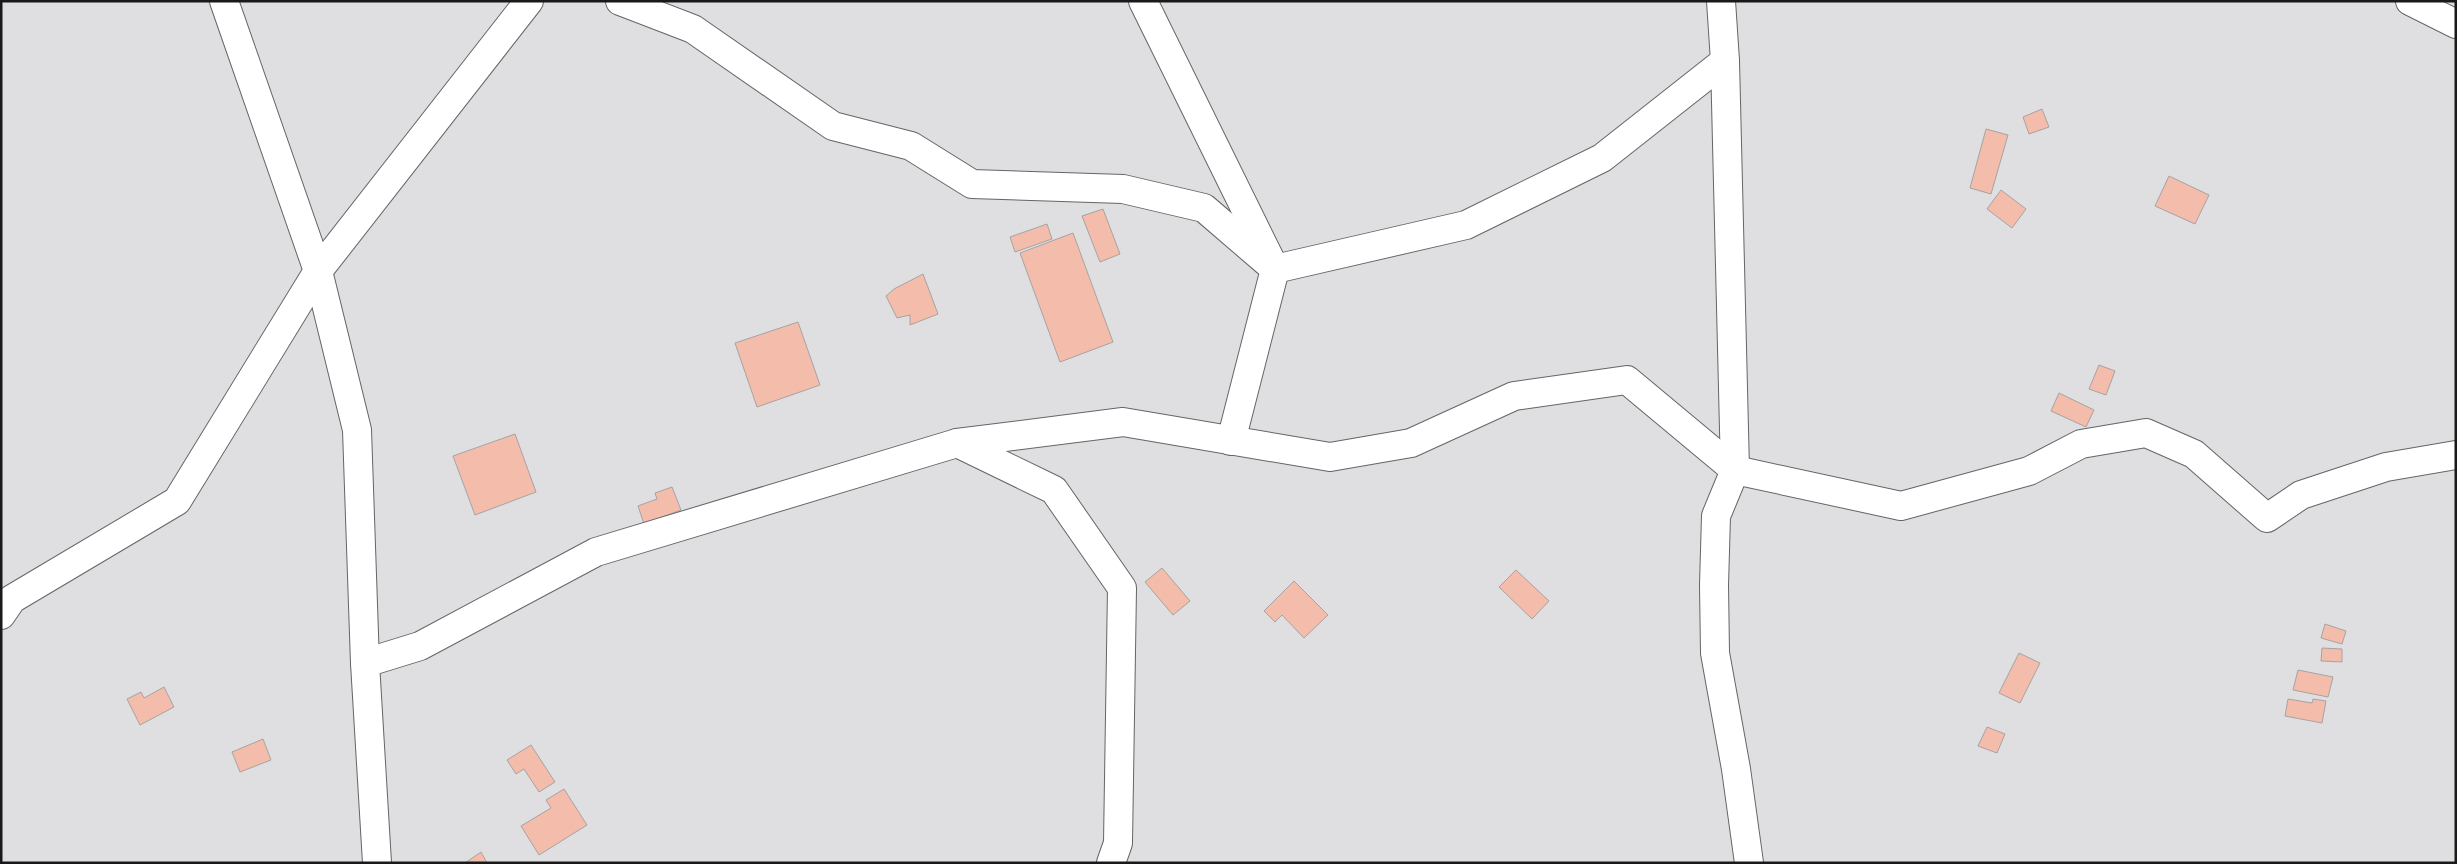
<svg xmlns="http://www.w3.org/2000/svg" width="2457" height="864" font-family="'Alegreya Sans',sans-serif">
  <rect width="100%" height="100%" fill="#dfdee1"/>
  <g fill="#f4bcaa" stroke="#a6a3a2">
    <polygon points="2042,109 2049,127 2029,134 2023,117"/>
    <polygon points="1986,129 2008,135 1991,194 1970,188"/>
    <polygon points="2169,176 2209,195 2195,224 2155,206"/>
    <polygon points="2001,190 2026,209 2012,228 1987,209"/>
    <polygon points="1103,209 1120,254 1100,262 1082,216"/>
    <polygon points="1047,224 1052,239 1015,252 1010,237"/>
    <polygon points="1073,233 1113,342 1060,362 1020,253"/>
    <polygon points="923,274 938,314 910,325 910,315 897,318 886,296 894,289"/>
    <polygon points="798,322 820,385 757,407 735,343"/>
    <polygon points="2099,365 2115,371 2106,395 2089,389"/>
    <polygon points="2059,393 2094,410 2086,427 2051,411"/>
    <polygon points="515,434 536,492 475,515 453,456"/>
    <polygon points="672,487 681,510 644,524 638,506 657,499 655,493"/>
    <polygon points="1162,568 1190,601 1173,615 1145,582"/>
    <polygon points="1516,570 1549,601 1532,619 1499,587"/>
    <polygon points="1294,581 1328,615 1304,638 1282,615 1275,622 1264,611"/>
    <polygon points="2325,624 2346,631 2342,644 2321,638"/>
    <polygon points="2322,648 2342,649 2342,662 2321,661"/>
    <polygon points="2019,653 2040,663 2020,703 1999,693"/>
    <polygon points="2298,670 2333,677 2328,697 2293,690"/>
    <polygon points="164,687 174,707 140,725 127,699 141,692 144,698"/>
    <polygon points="2288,699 2312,703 2313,699 2326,701 2322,723 2285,716"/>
    <polygon points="1987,727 2005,734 1997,753 1978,746"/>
    <polygon points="263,739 271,760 240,772 232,752"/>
    <polygon points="531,745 555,782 539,792 524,769 516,774 507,760"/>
    <polygon points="564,789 587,825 539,855 521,826 551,808 546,800"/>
    <polygon points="481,852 487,863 465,863"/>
  </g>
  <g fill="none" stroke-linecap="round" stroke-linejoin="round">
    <g stroke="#656467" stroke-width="30">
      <g id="street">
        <polyline points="224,1 318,271 357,430 365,663 377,863"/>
        <polyline points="620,1 693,29 833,126 911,146 972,184 1123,189 1204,208 1275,269"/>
        <polyline points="1143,1 1275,269 1231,441"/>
        <polyline points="1721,1 1725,61 1735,470 1716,516 1714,585 1715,653 1736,769 1749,863"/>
        <polyline points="2410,1 2456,24"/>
        <polyline points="1275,269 1466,225 1602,158 1725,61"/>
        <polyline points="957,443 1054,490 1122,588 1118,843 1111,863"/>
        <polyline points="1,615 12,599 177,501 318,271 529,1"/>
        <polyline points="365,663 420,646 596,552 957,443 1123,422 1330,457 1411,443 1514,396 1627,380 1735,470 1901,506 2029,471 2081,444 2146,433 2194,454 2267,518 2301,495 2386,467 2456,455"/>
      </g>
    </g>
    <use href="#street" stroke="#fff" stroke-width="28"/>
  </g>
  <rect width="2457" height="864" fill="none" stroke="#19191a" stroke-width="5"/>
</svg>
